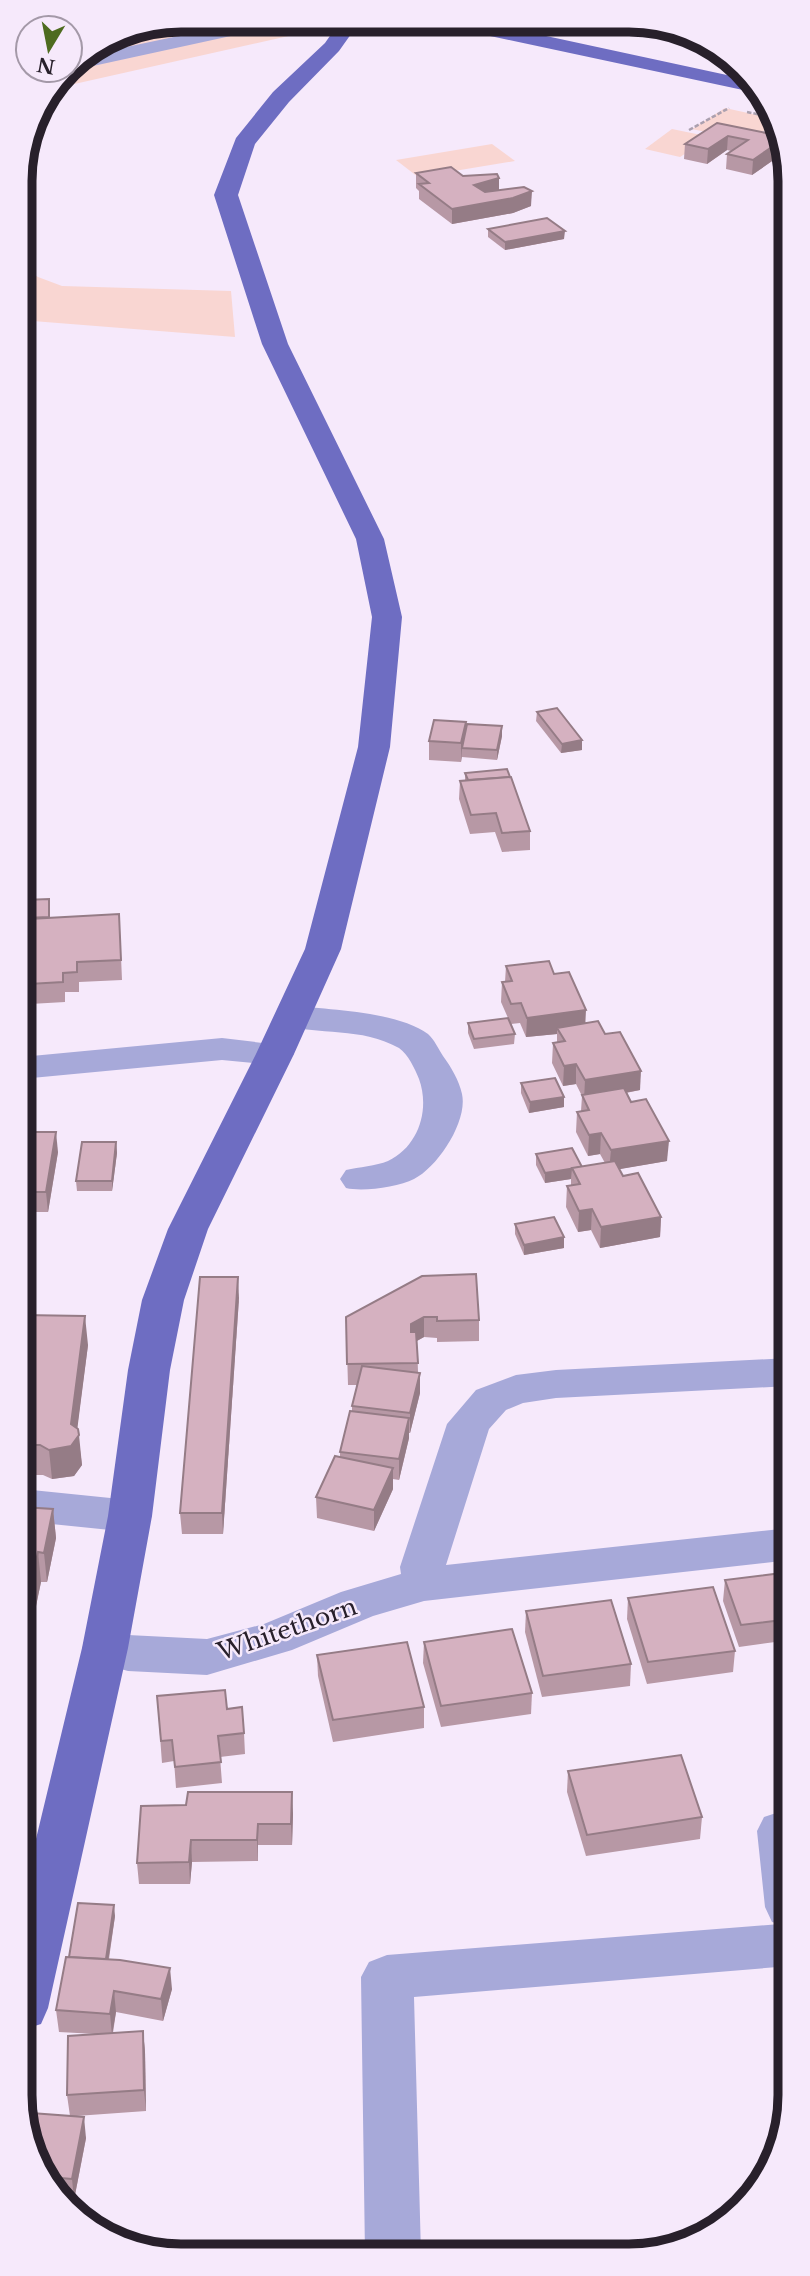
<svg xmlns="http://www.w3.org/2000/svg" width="810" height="2276" font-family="'Libre Baskerville',serif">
  <rect width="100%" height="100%" fill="#f6e9fb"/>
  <g fill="#f9d6d2">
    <polygon points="246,20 323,20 311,31 52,89 66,70 70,70 74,60 103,41 117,43"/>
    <path d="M 725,108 L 771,118 L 775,125 C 751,141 719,135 692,129 Z"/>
    <polygon points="672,129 711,137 680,157 645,149"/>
    <polygon points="492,144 515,161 418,177 396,160"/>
    <polygon points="20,266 38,277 62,286 231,291 235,337 20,320"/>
  </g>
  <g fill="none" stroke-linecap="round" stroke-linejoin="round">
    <g stroke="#aba0af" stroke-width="2.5" stroke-dasharray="4.5 2" stroke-linecap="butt">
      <polyline points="747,112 771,117"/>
      <polyline points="689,130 729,108"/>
      <polyline points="765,135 777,129"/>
    </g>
    <g fill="#a7a9d9" fill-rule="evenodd">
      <polygon points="254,20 304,20 301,24 294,26 240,34 70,71 66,70 70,70 70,65 79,57"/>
      <path d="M 292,1006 C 327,1009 399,1012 428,1034 C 434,1039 439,1050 443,1056 C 451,1067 459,1080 462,1094 C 468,1121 438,1167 414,1179 C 398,1187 363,1192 346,1188 L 340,1179 L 346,1170 C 359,1167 376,1166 388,1161 C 419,1146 430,1109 419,1079 C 415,1069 408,1054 399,1048 C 362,1027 319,1035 279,1025 L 274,1017 L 279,1009 Z"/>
      <polygon points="222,1038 288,1046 294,1054 288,1062 275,1065 222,1060 21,1079 21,1057"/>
      <polygon points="789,1358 789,1386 556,1398 523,1403 506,1410 489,1429 446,1565 790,1528 790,1560 424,1601 373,1616 292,1650 207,1675 128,1671 88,1660 82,1648 88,1636 105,1631 128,1635 207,1639 264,1624 341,1592 401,1574 400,1567 447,1424 476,1390 516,1375 556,1370"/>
      <polygon points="22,1489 130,1500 146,1505 152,1516 146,1527 130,1532 22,1521"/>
      <polygon points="782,1811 790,1814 790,1966 414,1997 421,2254 365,2254 361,1977 369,1962 387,1955 780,1924 772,1922 765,1907 757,1831 764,1817"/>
    </g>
    <g fill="#6e6dc2" fill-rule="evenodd">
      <polygon points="341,20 361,20 339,51 289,102 255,144 238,195 288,344 384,539 402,617 390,747 341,949 294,1054 208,1229 184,1300 170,1370 152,1516 128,1648 48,2008 41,2024 22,2030 22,1897 82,1648 108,1516 128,1370 142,1300 168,1229 256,1054 305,949 358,747 372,617 356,539 262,344 214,195 236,138 273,92 325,43"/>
      <polygon points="438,21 477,21 750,80 757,93 448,27 441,25"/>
    </g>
  </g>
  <g fill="#b798a5">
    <polygon points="717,123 781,136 785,144 785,152 752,175 726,169 727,154 731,151 727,150 707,164 684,159 685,144"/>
    <polygon points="416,173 499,191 531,206 513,213 452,224 419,199 419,191 416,188"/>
    <polygon points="488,229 564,239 505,250 488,237"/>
    <polygon points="537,712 582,750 561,753 536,721"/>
    <polygon points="502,726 502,736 497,760 462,757 461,762 429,760 429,741 466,730"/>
    <polygon points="465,773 530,831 530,850 502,852 495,832 470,834 459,799 460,781 465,780"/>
    <polygon points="24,918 50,918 120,933 122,980 79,982 79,992 65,992 65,1002 30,1004 29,984 29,928 25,928"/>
    <polygon points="506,966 554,974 586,1023 605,1034 640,1090 626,1093 667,1161 619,1169 623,1176 661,1217 660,1237 600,1248 591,1230 578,1232 566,1207 567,1186 571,1186 571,1179 545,1183 536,1165 536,1154 582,1167 605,1163 600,1154 588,1156 576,1132 577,1112 581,1111 582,1096 576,1084 563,1086 552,1063 553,1043 557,1043 557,1034 526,1037 520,1023 511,1024 515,1034 514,1044 474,1049 468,1033 468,1023 508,1018 501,1002 502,982 505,982"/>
    <polygon points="521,1083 564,1097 564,1107 529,1113 521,1093"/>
    <polygon points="21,1132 58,1152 48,1212 21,1212"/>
    <polygon points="116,1142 117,1153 112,1191 77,1191 76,1181"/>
    <polygon points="515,1224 564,1237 564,1248 524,1255 515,1234"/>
    <polygon points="422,1276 479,1320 479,1341 437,1342 437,1338 424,1337 417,1341 418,1372 420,1373 420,1393 410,1433 409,1433 409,1438 399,1480 393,1479 393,1489 374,1531 317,1518 316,1497 340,1457 340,1452 352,1411 352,1406 357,1385 348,1385 346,1317"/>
    <polygon points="239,1298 223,1534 182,1534 180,1513"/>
    <polygon points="21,1320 88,1345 77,1428 82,1465 74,1476 52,1479 43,1475 22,1475"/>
    <polygon points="22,1507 53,1509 56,1538 47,1582 41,1582 25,1656 32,1657 35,1687 24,1741 22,1741"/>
    <polygon points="790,1572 790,1640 739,1647 723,1601 725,1580"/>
    <polygon points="628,1598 735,1651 733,1672 647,1684 627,1619"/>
    <polygon points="526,1611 631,1664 630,1686 542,1697 525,1632"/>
    <polygon points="424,1642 532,1693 531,1714 441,1727 423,1663"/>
    <polygon points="317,1655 424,1707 424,1728 333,1742 318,1676"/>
    <polygon points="157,1696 227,1709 244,1733 245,1754 220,1757 222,1783 176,1788 174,1761 162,1763"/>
    <polygon points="568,1771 702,1817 700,1839 586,1856 567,1792"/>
    <polygon points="141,1806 293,1813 292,1845 258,1845 258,1861 192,1862 190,1884 139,1884 137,1863"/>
    <polygon points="115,1916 109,1959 172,1989 163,2021 116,2012 113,2033 143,2031 145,2052 146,2111 76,2116 86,2138 74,2200 61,2199 26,2134 70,2116 67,2095 96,2034 59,2032 56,2010 69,1957"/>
  </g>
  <g fill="#957c86">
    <polygon points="728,136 727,150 707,164 708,149"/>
    <polygon points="782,140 785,144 785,152 752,175 753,160"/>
    <polygon points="499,178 499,193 474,200 474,185"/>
    <polygon points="532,191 531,206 513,213 452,224 452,209"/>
    <polygon points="565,231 564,239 505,250 505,242"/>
    <polygon points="26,286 27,294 20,299 20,290"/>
    <polygon points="466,722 465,741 462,748 461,762 461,743"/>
    <polygon points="502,726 502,736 497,760 497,750"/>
    <polygon points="582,740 582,750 561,753 562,744"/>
    <polygon points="586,1010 585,1030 557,1028 557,1034 526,1037 527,1018"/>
    <polygon points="576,1064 576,1084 563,1086 564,1066"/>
    <polygon points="641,1071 640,1090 584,1100 585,1080"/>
    <polygon points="564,1097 564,1107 529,1113 530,1102"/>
    <polygon points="56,1132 58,1152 48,1212 46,1192"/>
    <polygon points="601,1133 600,1154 588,1156 589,1135"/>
    <polygon points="669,1141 667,1161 609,1171 611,1150"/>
    <polygon points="116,1142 117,1153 112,1191 112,1181"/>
    <polygon points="572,1168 571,1179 545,1183 545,1173"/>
    <polygon points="592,1209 591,1230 578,1232 579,1211"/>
    <polygon points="661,1217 660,1237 600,1248 601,1227"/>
    <polygon points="564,1237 564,1248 524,1255 524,1245"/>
    <polygon points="238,1277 239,1298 223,1534 222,1513"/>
    <polygon points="85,1316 88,1345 76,1439 79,1435 82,1465 74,1476 52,1479 49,1450 71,1424"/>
    <polygon points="424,1317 424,1337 411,1344 411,1324"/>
    <polygon points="420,1373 420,1393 410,1433 410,1413"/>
    <polygon points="409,1418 409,1438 399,1480 399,1459"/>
    <polygon points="393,1468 393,1489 374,1531 374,1510"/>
    <polygon points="53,1509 56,1538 47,1582 44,1553"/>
    <polygon points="38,1552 41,1582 22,1674 22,1628"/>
    <polygon points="32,1657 35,1687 24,1741 22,1719 22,1706"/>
    <polygon points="292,1792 293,1813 292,1845 291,1824"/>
    <polygon points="258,1824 258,1861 257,1840"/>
    <polygon points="191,1840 192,1862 190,1884 189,1862"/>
    <polygon points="114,1905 115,1916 106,1975 105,1964"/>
    <polygon points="170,1968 172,1989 163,2021 161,1999"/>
    <polygon points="114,1991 116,2012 112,2035 110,2014"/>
    <polygon points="143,2031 145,2052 146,2111 144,2090"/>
    <polygon points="84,2117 86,2138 74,2200 72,2179"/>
  </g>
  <g fill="#d5b1c0" stroke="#957c86" stroke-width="2">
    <polygon points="717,123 781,136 782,140 753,160 727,154 748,140 728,136 708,149 685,144"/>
    <polygon points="451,167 463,176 497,174 499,178 474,185 485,192 524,187 532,191 513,198 452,209 419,184 429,183 416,173"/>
    <polygon points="547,218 565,231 505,242 488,229"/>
    <polygon points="20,285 26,286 20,290"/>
    <polygon points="557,708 582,740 562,744 537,712"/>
    <polygon points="434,720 466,722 461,743 429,741"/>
    <polygon points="467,724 502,726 497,750 462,748"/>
    <polygon points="507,769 510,777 468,780 465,773"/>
    <polygon points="511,777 530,831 502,833 496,813 471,815 460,781"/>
    <polygon points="49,899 49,917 24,918 24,900"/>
    <polygon points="119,914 121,960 77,962 77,972 63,973 63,982 29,984 29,919"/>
    <polygon points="549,961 554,974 569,972 586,1010 527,1018 521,1003 511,1004 502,982 512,981 506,966"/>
    <polygon points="508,1018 515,1034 474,1039 468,1023"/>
    <polygon points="598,1021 605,1034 620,1032 641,1071 585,1080 576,1064 564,1066 553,1043 565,1041 557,1028"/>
    <polygon points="555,1078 564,1097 530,1102 521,1083"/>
    <polygon points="624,1088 631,1102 646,1099 669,1141 611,1150 601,1133 589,1135 577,1112 589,1110 582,1095"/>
    <polygon points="21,1132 56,1132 46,1192 21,1192"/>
    <polygon points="82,1142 116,1142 112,1181 76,1181"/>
    <polygon points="572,1148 582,1167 545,1173 536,1154"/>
    <polygon points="615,1161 623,1176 638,1173 661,1217 601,1227 592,1209 579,1211 567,1186 580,1184 572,1168"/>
    <polygon points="554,1217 564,1237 524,1245 515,1224"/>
    <polygon points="476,1274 479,1320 437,1321 437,1317 424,1317 411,1324 411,1332 416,1332 418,1363 347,1364 346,1317 422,1276"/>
    <polygon points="200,1277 238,1277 222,1513 180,1513"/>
    <polygon points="22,1315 85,1316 71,1424 78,1429 79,1435 71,1446 49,1450 40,1445 21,1445"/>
    <polygon points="362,1366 420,1373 410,1413 352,1406"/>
    <polygon points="350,1411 409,1418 399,1459 340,1452"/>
    <polygon points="335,1456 393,1468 374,1510 316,1497"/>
    <polygon points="22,1507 53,1509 44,1553 38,1552 22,1628"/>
    <polygon points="790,1572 790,1619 741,1625 725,1580"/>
    <polygon points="713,1587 735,1651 648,1662 628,1598"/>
    <polygon points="611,1600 631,1664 543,1676 526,1611"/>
    <polygon points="512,1629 532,1693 441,1706 424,1642"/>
    <polygon points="407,1642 424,1707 333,1720 317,1655"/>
    <polygon points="22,1656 32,1657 22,1706"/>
    <polygon points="225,1690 227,1709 242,1707 244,1733 218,1736 221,1762 175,1767 172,1740 161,1741 157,1696"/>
    <polygon points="681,1755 702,1817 587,1835 568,1771"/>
    <polygon points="188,1792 292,1792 291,1824 258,1824 257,1840 191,1840 189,1862 137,1863 141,1806 186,1805"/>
    <polygon points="78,1903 114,1905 106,1959 69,1957"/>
    <polygon points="66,1957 120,1960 170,1968 161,1999 114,1991 110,2014 56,2010"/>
    <polygon points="143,2031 144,2090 67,2095 68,2036"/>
    <polygon points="31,2113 84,2117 72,2179 49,2177 26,2134"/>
  </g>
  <g text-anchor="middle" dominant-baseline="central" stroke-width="5" stroke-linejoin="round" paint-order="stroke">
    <g font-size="24" fill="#28202b" stroke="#f6e9fb">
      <text transform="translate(287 1629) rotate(-19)">Whitethorn</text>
    </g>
  </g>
  <path d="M0 0H810V2276H0ZM181 32H629A149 149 0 0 1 778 181V2095A149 149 0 0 1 629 2244H181A149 149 0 0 1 32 2095V181A149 149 0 0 1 181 32Z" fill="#f6e9fb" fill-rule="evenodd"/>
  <path fill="none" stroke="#28202b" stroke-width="9" d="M181 32H629A149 149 0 0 1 778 181V2095A149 149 0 0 1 629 2244H181A149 149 0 0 1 32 2095V181A149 149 0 0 1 181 32Z"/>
  <g transform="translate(49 49) rotate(190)"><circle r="33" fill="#f6e9fb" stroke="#a499a8" stroke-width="2"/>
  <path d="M0-5L12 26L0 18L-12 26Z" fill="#4e6b1f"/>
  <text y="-10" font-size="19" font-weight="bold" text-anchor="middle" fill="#28202b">N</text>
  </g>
</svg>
